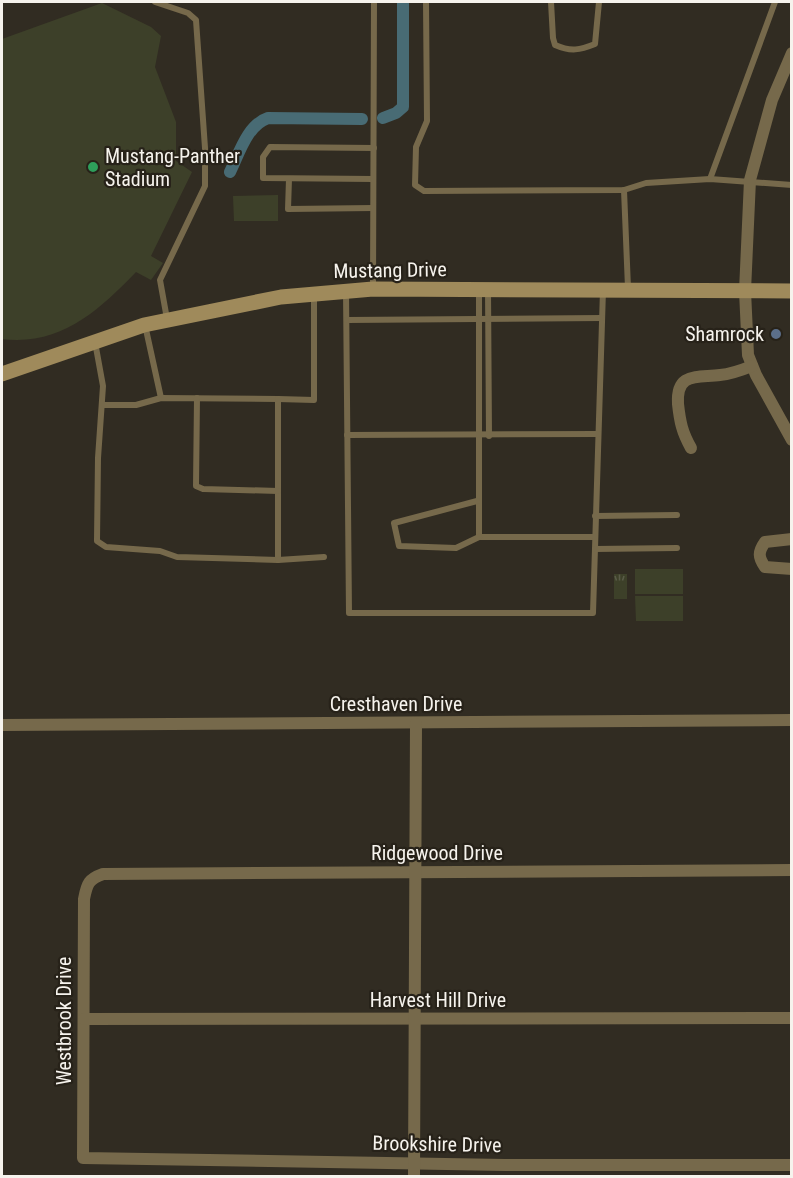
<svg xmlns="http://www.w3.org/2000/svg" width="793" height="1178" font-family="'Roboto Condensed',sans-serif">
  <defs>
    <pattern id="park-tufts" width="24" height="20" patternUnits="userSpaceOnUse" patternTransform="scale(1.5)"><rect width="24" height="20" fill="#3d4029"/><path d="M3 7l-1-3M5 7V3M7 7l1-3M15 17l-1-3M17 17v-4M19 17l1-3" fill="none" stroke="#5a5c48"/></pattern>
  </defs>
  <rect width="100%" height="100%" fill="#312c22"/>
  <rect fill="url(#park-tufts)" x="614" y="574" width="13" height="25"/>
  <g fill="#3d4029">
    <path d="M 102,3 L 151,27 L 161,36 L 155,67 L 176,122 L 176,161 L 192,172 L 151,256 L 163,263 L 151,280 L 136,272 C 98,311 61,346 2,339 L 2,39 Z"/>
    <polygon points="278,195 278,221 234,221 233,196"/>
    <rect x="635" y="569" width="48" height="25"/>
    <polygon points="635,596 683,596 683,621 636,621"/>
  </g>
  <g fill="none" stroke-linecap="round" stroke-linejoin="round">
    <g stroke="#486b74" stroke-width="12">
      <polyline points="383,118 396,113 403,107 403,2"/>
      <path d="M 230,172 C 239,154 247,125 268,118 L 362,119"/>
    </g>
    <g stroke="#76694b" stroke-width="6">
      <polyline points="155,2 188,13 196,20 205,148 205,186 160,280 167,319"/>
      <polyline points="426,2 427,121 416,147 415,185 424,191 624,190 646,183 710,179 792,185"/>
      <path d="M 551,2 L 553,38 L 555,45 C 571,52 580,50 595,44 L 599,2"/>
      <polyline points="289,179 288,209 373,208"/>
      <polyline points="373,179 263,178 263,157 270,147 374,148"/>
      <polyline points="710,179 775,2"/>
      <polyline points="624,190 628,288"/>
      <polyline points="373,289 374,2"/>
      <polyline points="488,289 489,436"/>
      <polyline points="479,290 479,537 595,537"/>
      <polyline points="346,291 349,613 593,613 603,290"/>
      <polyline points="347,320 602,318"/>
      <polyline points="145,325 161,398"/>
      <polyline points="95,342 103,386 98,458 97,541 106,547 160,551 177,557 278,560 278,399 161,398 136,405 102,405"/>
      <polyline points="197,398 196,486 203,489 278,491"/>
      <polyline points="278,399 314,400 314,294"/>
      <polyline points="347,435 598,434"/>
      <polyline points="477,501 394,523 399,546 456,548 479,537"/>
      <polyline points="595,516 677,515"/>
      <polyline points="595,549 677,548"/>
      <polyline points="278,560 324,557"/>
    </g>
    <g stroke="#76694b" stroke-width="12">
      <polyline points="792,53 772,100 750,180 745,291 748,355 756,375 792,440"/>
      <path d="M 691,448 C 682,432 680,422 678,404 C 676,372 697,378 720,375 C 732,374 742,370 752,366"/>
      <path d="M 792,539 L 765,542 C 758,552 758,557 765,567 L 792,569"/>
      <polyline points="2,725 792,720"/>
      <path d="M 792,870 L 103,874 C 89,879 87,883 84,899 L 83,1158 L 505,1165 L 792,1165"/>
      <polyline points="84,1019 792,1018"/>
      <polyline points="414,1176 416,724"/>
    </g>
    <polyline stroke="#9f8a5b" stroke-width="15" points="2,374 144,325 281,297 373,289 792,291"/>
  </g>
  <circle fill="#2e9e5b" stroke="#272219" stroke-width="2" cx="93" cy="167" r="6"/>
  <circle fill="#5c6f8a" stroke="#272219" stroke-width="2" cx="776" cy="334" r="6"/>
  <g text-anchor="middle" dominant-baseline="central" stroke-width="4.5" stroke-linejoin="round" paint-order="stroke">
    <g font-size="20" fill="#f6f3ed" stroke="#272219" text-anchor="start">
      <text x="105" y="156">Mustang-Panther<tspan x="105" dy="23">Stadium</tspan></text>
      <text x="764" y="334" text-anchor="end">Shamrock</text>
    </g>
    <g font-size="20" fill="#f6f3ed" stroke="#272219">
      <text transform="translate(390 270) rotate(-1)">Mustang Drive</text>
      <text x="396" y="704">Cresthaven Drive</text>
      <text x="437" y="853">Ridgewood Drive</text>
      <text x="438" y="1000">Harvest Hill Drive</text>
      <text transform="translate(64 1021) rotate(-90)">Westbrook Drive</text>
      <text transform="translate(437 1144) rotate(1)">Brookshire Drive</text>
    </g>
  </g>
  <rect width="793" height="1178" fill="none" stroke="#f6f3ed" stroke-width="6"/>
</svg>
